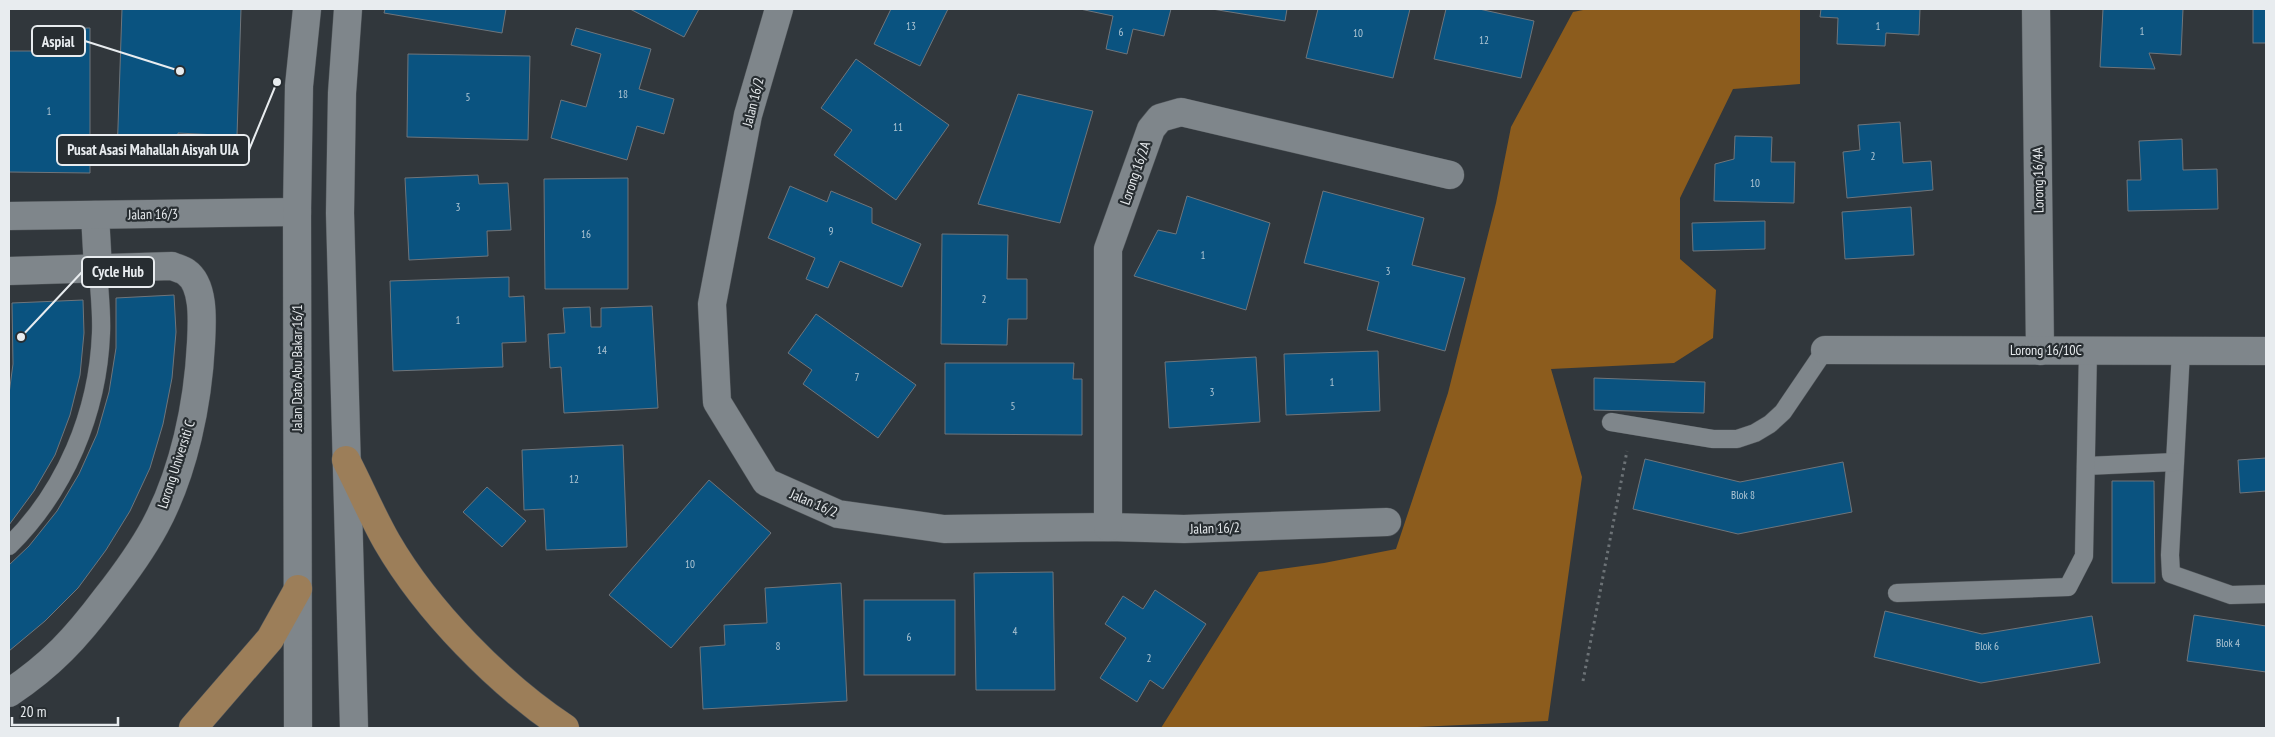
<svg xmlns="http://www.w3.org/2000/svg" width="2275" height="737" font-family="'PT Sans Narrow',sans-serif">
  <rect width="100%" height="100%" fill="#31373c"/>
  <polygon fill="#8c5c1d" points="1588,9 1800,9 1800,84 1733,89 1680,198 1680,259 1716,290 1713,338 1674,363 1551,369 1582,477 1548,721 1396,728 1161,728 1259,572 1324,563 1396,549 1448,393 1496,203 1511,127 1573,12"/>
  <g fill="#0a5380" stroke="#6f757b">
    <polygon points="122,9 241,9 237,136 178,133 177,158 117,156"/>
    <polygon points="385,9 506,9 502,33 384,13"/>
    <polygon points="630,9 699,9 684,37"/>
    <polygon points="891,9 948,9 920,66 874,44"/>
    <polygon points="1080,9 1171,9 1164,36 1133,29 1127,54 1106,49 1113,16"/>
    <polygon points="1212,9 1287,9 1285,21"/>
    <polygon points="1318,9 1410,9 1393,78 1306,58"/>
    <polygon points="1446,9 1479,9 1534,21 1521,78 1434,59"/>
    <polygon points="1821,9 1920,9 1919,35 1886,33 1885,46 1837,44 1838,18 1820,17"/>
    <polygon points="2103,9 2183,9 2181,55 2149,53 2155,69 2100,67"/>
    <rect x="2253" y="9" width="13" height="34"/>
    <polygon points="50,28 90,28 90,173 9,172 9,51 50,51"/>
    <polygon points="576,28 651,49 639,89 674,99 664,134 637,126 627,160 551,138 561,100 586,107 601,54 571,45"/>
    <polygon points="408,54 530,56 528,140 407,137"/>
    <polygon points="856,59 949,125 896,200 834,155 852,130 821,108"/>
    <polygon points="1018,94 1093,111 1060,223 978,204"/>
    <polygon points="1900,122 1903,163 1931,161 1933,190 1847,198 1843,152 1860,150 1858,125"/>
    <polygon points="1735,136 1772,137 1771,162 1795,162 1794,203 1714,201 1715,164 1734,159"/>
    <polygon points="2182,139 2183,170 2217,169 2218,209 2128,211 2127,180 2141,180 2139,141"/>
    <polygon points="478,175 479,184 508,183 511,230 487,231 488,256 409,260 405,178"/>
    <polygon points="628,178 628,289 545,289 544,179"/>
    <polygon points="790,186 827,202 831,191 872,208 872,223 921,244 902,287 840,261 828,288 806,279 815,258 768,238"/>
    <polygon points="1323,191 1424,218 1412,265 1465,278 1445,351 1367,330 1379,282 1304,263"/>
    <polygon points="1187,196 1270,223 1246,310 1134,276 1158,230 1176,234"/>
    <polygon points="1911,207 1914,255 1845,259 1842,212"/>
    <polygon points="1765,221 1765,249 1693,251 1692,223"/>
    <polygon points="942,234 1008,235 1007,279 1027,279 1027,319 1008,319 1007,345 941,344"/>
    <polygon points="509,277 509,297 524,296 526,342 502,343 503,367 393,371 390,281"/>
    <polygon points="174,295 176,332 172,378 163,424 150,468 130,511 106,550 78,588 45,621 9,651 9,565 29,546 57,511 79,474 97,434 109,392 116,348 116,298"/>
    <polygon points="83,300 84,333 80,375 70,415 55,455 34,491 9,525 9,394 13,364 12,303"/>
    <polygon points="652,306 658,408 564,413 561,367 550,368 548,334 565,333 563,308 590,307 591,327 601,327 601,308"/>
    <polygon points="816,314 916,385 878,438 803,384 812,370 788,353"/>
    <polygon points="1378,351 1380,411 1286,415 1284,354"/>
    <polygon points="1256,357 1260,422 1169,428 1165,362"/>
    <polygon points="945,363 1074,363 1073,379 1082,379 1082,435 945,434"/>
    <polygon points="1594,378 1705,382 1704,413 1594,410"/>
    <polygon points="623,445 627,547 546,550 544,509 524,510 522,450"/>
    <polygon points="2266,458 2266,491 2240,493 2238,460"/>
    <polygon points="1645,459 1740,482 1843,462 1852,512 1738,534 1633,509"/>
    <polygon points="709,480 771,533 671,648 609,595"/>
    <polygon points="2112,481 2154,481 2155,583 2112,583"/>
    <polygon points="487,487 526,521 502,547 463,512"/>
    <polygon points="1053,572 1055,690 976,690 974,573"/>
    <polygon points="841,583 847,701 703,709 700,647 725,645 724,625 767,623 765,588"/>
    <polygon points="1155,590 1206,624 1163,689 1150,680 1137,702 1100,678 1126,638 1105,624 1123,596 1143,609"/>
    <rect x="864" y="600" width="91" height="75"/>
    <polygon points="1885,611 1982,634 2092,616 2100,663 1981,683 1874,657"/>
    <polygon points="2194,615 2266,626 2266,672 2187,661"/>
  </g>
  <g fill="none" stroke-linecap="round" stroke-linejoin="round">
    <g stroke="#4f5458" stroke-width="19">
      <g id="lane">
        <polyline points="2181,351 2170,555 2171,574 2231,595 2266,594"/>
        <polyline points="1611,422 1713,439 1737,439 1755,433 1770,424 1783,412 1825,350"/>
        <polyline points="2086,466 2175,462"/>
        <path d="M 9,546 C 65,491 98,413 101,333 C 102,312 99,290 98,268"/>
        <polyline points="1897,593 2068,587 2084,556 2088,350"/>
      </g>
    </g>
    <g stroke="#4f5458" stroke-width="29">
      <g id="street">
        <polyline points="779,9 748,115 712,304 717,402 766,482 838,514 944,529 1108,527 1184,529 1387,522"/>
        <polyline points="2036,9 2040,351"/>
        <polyline points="95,215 98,268"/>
        <polyline points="9,216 297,212"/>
        <path d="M 9,271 L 172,266 C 176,268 182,269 186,272 C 205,285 202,323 201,343 C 198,404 184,472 155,526 C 141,552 124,575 106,598 C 76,638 51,665 9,693"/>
        <polyline points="1825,350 2266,351"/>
        <polyline points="1108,527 1108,249 1151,129 1160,118 1181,112 1450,175"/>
      </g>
    </g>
    <g stroke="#4f5458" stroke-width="29">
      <g id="secondary">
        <polyline points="348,9 342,93 340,213 354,728"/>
        <polyline points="298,728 297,212 299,86 307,9"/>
      </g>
    </g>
    <g stroke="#4f5458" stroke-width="29">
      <g id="primary">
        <path d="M 346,460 C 360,487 372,516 387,542 C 427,611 499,684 565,728"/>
        <polyline points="193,728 270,639 298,589"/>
      </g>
    </g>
    <polyline stroke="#6c7276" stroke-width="3" stroke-dasharray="2.5 4" stroke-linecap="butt" points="1583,681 1627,451"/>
    <use href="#lane" stroke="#7f868b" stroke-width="18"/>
    <use href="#street" stroke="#7f868b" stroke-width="28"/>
    <use href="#secondary" stroke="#7f868b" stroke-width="28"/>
    <use href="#primary" stroke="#9c7e59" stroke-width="28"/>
  </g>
  <g text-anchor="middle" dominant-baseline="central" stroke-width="4.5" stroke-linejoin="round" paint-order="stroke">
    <g font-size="11" fill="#b0c6d3">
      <text x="911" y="26">13</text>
      <text x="1878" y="26">1</text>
      <text x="2142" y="31">1</text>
      <text x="1121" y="32">6</text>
      <text x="1358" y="33">10</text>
      <text x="1484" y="40">12</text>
      <text x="623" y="94">18</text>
      <text x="468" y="97">5</text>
      <text x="49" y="111">1</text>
      <text x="898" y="127">11</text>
      <text x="1873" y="156">2</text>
      <text x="1755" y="183">10</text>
      <text x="458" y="207">3</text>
      <text x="831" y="231">9</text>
      <text x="586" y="234">16</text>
      <text x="1203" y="255">1</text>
      <text x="1388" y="271">3</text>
      <text x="984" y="299">2</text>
      <text x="458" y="320">1</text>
      <text x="602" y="350">14</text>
      <text x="857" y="377">7</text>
      <text x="1332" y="382">1</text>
      <text x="1212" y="392">3</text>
      <text x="1013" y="406">5</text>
      <text x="574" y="479">12</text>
      <text x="1743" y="495">Blok 8</text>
      <text x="690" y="564">10</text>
      <text x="1015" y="631">4</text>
      <text x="909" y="637">6</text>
      <text x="2228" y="643">Blok 4</text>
      <text x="778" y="646">8</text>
      <text x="1987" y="646">Blok 6</text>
      <text x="1149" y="658">2</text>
    </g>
    <g font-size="14" fill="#e8ecef" stroke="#272d31">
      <text transform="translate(753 102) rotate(-76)">Jalan 16/2</text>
      <text transform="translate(1135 173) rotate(-71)">Lorong 16/2A</text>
      <text transform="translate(2038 180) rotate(-91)">Lorong 16/4A</text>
      <text transform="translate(153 214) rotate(-1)">Jalan 16/3</text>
      <text x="2046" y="350">Lorong 16/10C</text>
      <text transform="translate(297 368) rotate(-90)">Jalan Dato Abu Bakar 16/1</text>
      <text transform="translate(176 464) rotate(-72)">Lorong Universiti C</text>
      <text transform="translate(814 503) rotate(23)">Jalan 16/2</text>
      <text transform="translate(1215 528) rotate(-2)">Jalan 16/2</text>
    </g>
  </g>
  <path fill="none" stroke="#e8ecef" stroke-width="2" d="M180 71L85 41M277 82L249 150M21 337L82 272"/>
  <g fill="#e8ecef" stroke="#272d31" stroke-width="2">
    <circle cx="180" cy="71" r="5"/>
    <circle cx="277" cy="82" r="5"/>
    <circle cx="21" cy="337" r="5"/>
  </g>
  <g fill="#272d31" stroke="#e8ecef" stroke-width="2">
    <rect x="32" y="26" width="53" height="30" rx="5"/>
    <rect x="57" y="135" width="192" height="30" rx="5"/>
    <rect x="82" y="257" width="72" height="30" rx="5"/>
  </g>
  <g font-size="15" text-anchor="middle" font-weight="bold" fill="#e8ecef">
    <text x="58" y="47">Aspial</text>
    <text x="153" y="155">Pusat Asasi Mahallah Aisyah UIA</text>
    <text x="118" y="277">Cycle Hub</text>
  </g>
  <rect width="2275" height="737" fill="none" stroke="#e8ecef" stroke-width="20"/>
  <path d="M12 717v8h106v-8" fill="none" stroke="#e8ecef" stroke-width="2.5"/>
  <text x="20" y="717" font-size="15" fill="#e8ecef" stroke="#272d31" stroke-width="4" paint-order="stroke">20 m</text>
</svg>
